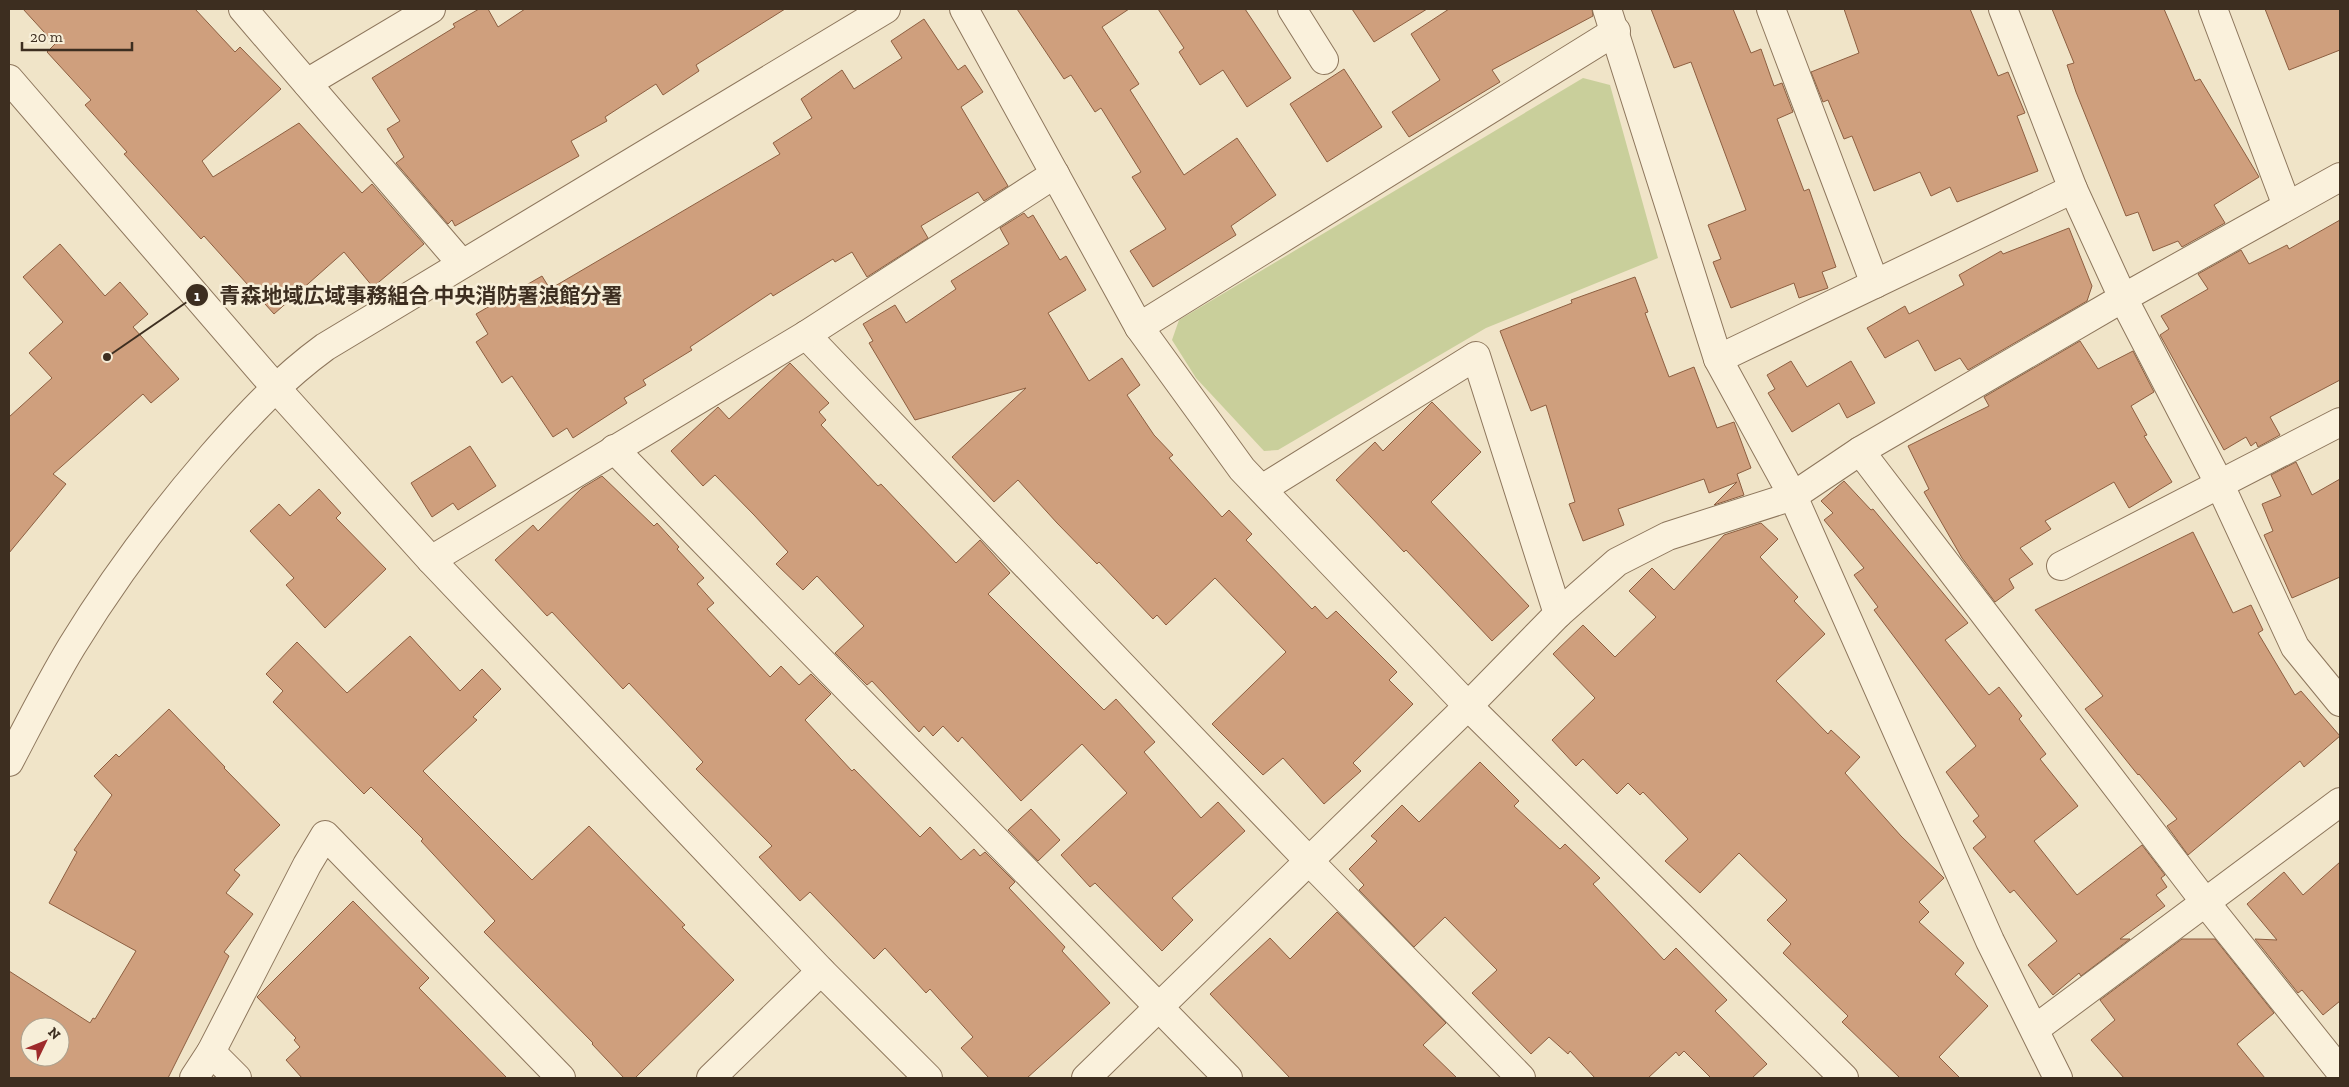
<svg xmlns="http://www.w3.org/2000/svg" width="2349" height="1087" font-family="'Zilla Slab','Noto Sans JP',serif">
  <rect width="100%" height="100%" fill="#f0e4c8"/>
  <polygon fill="#c9cf9b" points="1583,78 1610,85 1658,258 1486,328 1278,450 1264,451 1196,378 1172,340 1179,320"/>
  <g fill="#cf9f7d" stroke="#8d5f41" fill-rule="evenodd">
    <polygon points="23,9 195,9 235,52 240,47 281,89 202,161 213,177 299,123 362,193 372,184 424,244 373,287 344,252 274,314 204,236 201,239 124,154 127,152 85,105 91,100 47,52 55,44"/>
    <polygon points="479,9 488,9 498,27 525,9 785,9 696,65 699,71 663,95 656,84 605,117 607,121 571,141 579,156 455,226 452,220 448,224 396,163 404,157 387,129 400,121 372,78 455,27 453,24"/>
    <polygon points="1017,9 1129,9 1102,27 1139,84 1130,90 1184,175 1237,138 1276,195 1231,226 1236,235 1153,287 1130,251 1166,229 1132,177 1141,172 1101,108 1095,112 1071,75 1064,79"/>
    <polygon points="1158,9 1245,9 1291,78 1247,107 1223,70 1200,85 1179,52 1184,48"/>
    <polygon points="1352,9 1427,9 1374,42"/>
    <polygon points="1449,9 1592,9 1593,16 1492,70 1500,82 1409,137 1392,112 1440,80 1411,34"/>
    <polygon points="1651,9 1733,9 1751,53 1761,49 1774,86 1782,83 1793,112 1777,119 1804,191 1809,189 1836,267 1822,272 1828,288 1799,298 1794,283 1731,308 1713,262 1721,259 1708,225 1746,210 1691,62 1674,68"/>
    <polygon points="1844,9 1970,9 1998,76 2008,72 2025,113 2017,116 2038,171 1957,202 1950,187 1931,196 1920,172 1874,191 1852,136 1844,139 1828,100 1823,102 1811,72 1859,53"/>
    <polygon points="2052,9 2164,9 2195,81 2200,79 2259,177 2214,205 2225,223 2182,247 2178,241 2153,251 2138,212 2126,216 2076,92 2067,65 2074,63"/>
    <polygon points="2265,9 2340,9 2340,50 2289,70"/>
    <polygon points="924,19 958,70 965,65 983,92 961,107 1008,186 984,201 978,192 921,226 928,238 867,277 852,252 835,262 833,259 773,296 771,293 690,347 692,350 643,380 646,385 624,398 627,403 573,438 567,428 553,437 512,376 502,383 476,342 488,334 476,314 542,276 550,289 780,154 773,143 812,118 801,99 842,70 854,89 902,58 891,41"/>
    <polygon points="1344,69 1382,127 1327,162 1290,104"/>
    <polygon points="1024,213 1028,218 1033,215 1060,260 1066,256 1086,290 1048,313 1089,381 1122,358 1140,385 1127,395 1154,435 1173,455 1169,458 1222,517 1229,510 1252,534 1246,540 1312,609 1315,606 1327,619 1336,611 1397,672 1389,680 1413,704 1353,763 1361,771 1324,804 1283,758 1263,775 1212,724 1286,652 1215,578 1166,625 1157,615 1153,619 1099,562 1097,564 1057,523 1018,480 994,502 952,457 1026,388 915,420 869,343 873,341 863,324 895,305 906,323 956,289 951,281 1009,244 1000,228"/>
    <polygon points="2340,220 2340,380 2270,417 2280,435 2258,447 2256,442 2251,446 2246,437 2224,450 2160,335 2169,329 2161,316 2208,289 2198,274 2241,250 2249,264 2287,245 2289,249"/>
    <polygon points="2069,228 2092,286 2087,301 1968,370 1960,358 1935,371 1918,340 1885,358 1867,328 1905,306 1909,314 1964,285 1959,275 2001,251 2003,254"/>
    <polygon points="60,244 105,296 120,282 148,314 133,327 179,379 151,403 143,394 53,474 66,484 9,553 9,417 52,378 29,353 63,322 23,277"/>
    <polygon points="1635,277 1648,312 1645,313 1669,377 1694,367 1717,428 1734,422 1751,468 1737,474 1744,495 1714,505 1737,482 1709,493 1704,479 1618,509 1624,525 1583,541 1569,504 1575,502 1546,405 1531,411 1500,331 1572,303 1571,300"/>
    <polygon points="2080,341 2098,369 2133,351 2154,392 2131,406 2147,435 2144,436 2172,482 2129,508 2114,482 2045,521 2051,529 2020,548 2033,564 2009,579 2014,588 1995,602 1962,558 1924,492 1929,489 1908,446 1989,406 1984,397"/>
    <polygon points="1791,361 1807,387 1851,361 1875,403 1847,418 1839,403 1792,432 1768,393 1775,389 1767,375"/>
    <polygon points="790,363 829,403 819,412 826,420 821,425 878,486 881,484 956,563 980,540 1010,573 988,594 1104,710 1116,699 1155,742 1144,752 1201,818 1218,802 1245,831 1172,898 1193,920 1162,951 1095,883 1090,887 1061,855 1127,793 1082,744 1021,801 962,737 958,742 943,726 933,736 924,726 919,732 872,681 867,685 835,653 864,626 817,576 803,590 776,564 788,552 754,515 715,475 703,486 671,451 718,407 729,419"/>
    <polygon points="1432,402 1481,452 1431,502 1529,606 1492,641 1406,550 1404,552 1336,480 1375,442 1383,451"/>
    <polygon points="470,446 496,486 458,510 453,503 432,517 411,483"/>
    <polygon points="2296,462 2312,495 2340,479 2340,577 2292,598 2264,535 2273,531 2262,504 2281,496 2271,475"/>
    <polygon points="602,476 654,526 657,523 679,547 677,549 704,578 697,584 714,603 707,609 770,677 781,666 799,685 811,674 831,694 805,720 852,771 854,769 920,837 930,827 961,860 974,849 980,856 985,852 1015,882 1009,888 1065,947 1062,951 1110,1003 1027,1078 989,1078 961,1048 973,1037 930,989 926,993 885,948 874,959 810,892 800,901 759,857 772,846 696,769 703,762 629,683 623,689 552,612 547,616 495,560 533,525 538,531 582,488"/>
    <polygon points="1844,481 1871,510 1873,509 1968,623 1945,640 1989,695 1999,687 2022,716 2019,719 2046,754 2040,759 2078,806 2034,841 2077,895 2142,845 2165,875 2161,878 2167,887 2156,895 2165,906 2120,939 2130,939 2081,976 2079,973 2053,995 2028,965 2057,941 2014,890 2010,893 1973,848 1986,837 1973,821 1979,816 1946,772 1976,746 1874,610 1878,607 1854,575 1864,568 1824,520 1833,513 1821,501"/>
    <polygon points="319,489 341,513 336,518 386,569 325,628 286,585 294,578 250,531 279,504 290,516"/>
    <polygon points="1761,523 1778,539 1760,557 1798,597 1794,601 1825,634 1776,681 1828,734 1831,730 1860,757 1845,773 1901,836 1944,878 1919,902 1929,912 1919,922 1964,963 1955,974 1988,1006 1939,1057 1960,1078 1900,1078 1842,1022 1848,1016 1783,953 1791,944 1767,920 1787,900 1739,853 1700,893 1665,861 1688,839 1643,792 1640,795 1628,783 1617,794 1583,759 1576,766 1552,740 1595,698 1553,654 1583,625 1615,657 1656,617 1629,591 1652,568 1674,590 1724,535"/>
    <polygon points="2193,532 2233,613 2251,605 2263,630 2258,633 2295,695 2301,691 2340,736 2304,767 2300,761 2188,855 2167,826 2177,819 2139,774 2138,775 2085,709 2103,696 2035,610"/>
    <polygon points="410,636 460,691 482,669 501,689 473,717 477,720 423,771 532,880 589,826 685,925 682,927 734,980 635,1078 624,1078 592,1044 593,1043 484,932 495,921 421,841 423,839 371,787 364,794 273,702 283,691 266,674 297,642 347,693"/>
    <path d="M 169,709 L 225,767 L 224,768 L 280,825 L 234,870 L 240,875 L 226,893 L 253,914 L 224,952 L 229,956 L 168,1078 L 9,1078 L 9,971 L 90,1023 L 93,1018 L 95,1019 L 136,951 L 49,903 L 77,852 L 74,850 L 112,795 L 94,776 L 116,754 L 119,757 ZM 30,1027 L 60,1027 L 60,1057 L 30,1057 Z"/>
    <polygon points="1480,762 1519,801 1514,806 1560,849 1565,844 1600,878 1593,884 1664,960 1676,948 1727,1000 1715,1011 1767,1064 1752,1078 1711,1078 1684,1051 1679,1056 1676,1052 1648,1078 1595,1078 1570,1051 1568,1054 1549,1037 1531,1054 1472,993 1497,970 1445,917 1414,947 1359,890 1364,885 1349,869 1377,841 1371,836 1402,805 1419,822"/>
    <polygon points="1031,809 1060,840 1038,861 1008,830"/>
    <polygon points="2340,862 2340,1001 2323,1015 2302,990 2298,993 2255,939 2277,940 2247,904 2284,872 2303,895"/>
    <polygon points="353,901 429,978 419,988 507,1078 302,1078 286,1060 300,1047 294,1040 296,1038 257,997"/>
    <polygon points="1337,912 1446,1023 1423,1045 1457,1078 1290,1078 1210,994 1270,938 1290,959"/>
    <polygon points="2182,939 2215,939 2274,1013 2237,1044 2265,1078 2124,1078 2091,1040 2115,1020 2100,1000"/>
  </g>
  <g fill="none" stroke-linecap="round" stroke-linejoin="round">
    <g stroke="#8d765c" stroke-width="30">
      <g id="minor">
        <polyline points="243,9 462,264"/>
        <polyline points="964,9 1139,327 1242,469 1468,706 1844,1078"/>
        <polyline points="1292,9 1324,60"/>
        <polyline points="1607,9 1718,359 1793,496 1990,941 2058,1078"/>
        <polyline points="1771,9 1875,284"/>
        <polyline points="2003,9 2073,189 2123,298 2219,483 2295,647 2340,702"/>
        <polyline points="2213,9 2287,206"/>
        <polyline points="307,83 431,9"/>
        <polyline points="1139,327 1616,31"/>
        <polyline points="806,335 1309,861 1521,1078"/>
        <polyline points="1718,359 2073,189"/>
        <polyline points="275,387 431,560 821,971 928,1078"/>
        <polyline points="614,449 1228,1078"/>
        <polyline points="1860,451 2205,902 2340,1071"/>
        <polyline points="1262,489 1476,356 1558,614"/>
        <polyline points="431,560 806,335 1055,174"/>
        <polyline points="2061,566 2340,422"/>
        <polyline points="2035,1029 2340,802"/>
        <polyline points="211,1052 237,1078"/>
        <polyline points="194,1078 211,1052 307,865 325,835 561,1078"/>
        <polyline points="711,1078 821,971"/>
        <polyline points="1086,1078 1468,706 1558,614 1617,562 1668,536 1793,496 1860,451 2123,298 2340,177"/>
      </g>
    </g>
    <g stroke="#8d765c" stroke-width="30">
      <g id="tertiary">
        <polyline points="9,79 275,387"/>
        <path d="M 9,762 C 29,724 49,684 72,646 C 113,579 160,516 211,457 C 246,417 281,379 325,347 L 886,9"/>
      </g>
    </g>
    <use href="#minor" stroke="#faf1dc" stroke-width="28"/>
    <use href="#tertiary" stroke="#faf1dc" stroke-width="28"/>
  </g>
  <path fill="none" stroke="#3d2e20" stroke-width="2" d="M107 357L197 295"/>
  <g fill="#3d2e20" stroke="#f7eed8" stroke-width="2">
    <circle cx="107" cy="357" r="5"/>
    <circle cx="197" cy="295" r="12"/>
  </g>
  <g font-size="15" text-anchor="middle" font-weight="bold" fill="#fff">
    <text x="197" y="301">1</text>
  </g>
  <g font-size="21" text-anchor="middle" font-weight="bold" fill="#3d2e20" stroke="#f7eed8" stroke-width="5" stroke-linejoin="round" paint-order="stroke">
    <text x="421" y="303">青森地域広域事務組合 中央消防署浪館分署</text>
  </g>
  <rect width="2349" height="1087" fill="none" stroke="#3d2e20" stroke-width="20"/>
  <g transform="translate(45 1042) rotate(47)"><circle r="24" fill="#f7eed8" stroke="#ada18e"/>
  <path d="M0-4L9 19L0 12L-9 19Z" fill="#9e2a2b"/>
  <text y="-8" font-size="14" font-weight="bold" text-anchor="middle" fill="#3d2e20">N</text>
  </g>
  <path d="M22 42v8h110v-8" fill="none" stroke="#3d2e20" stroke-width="2.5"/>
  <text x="30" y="42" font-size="15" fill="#3d2e20" stroke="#f7eed8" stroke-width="4" paint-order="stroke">20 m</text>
</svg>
